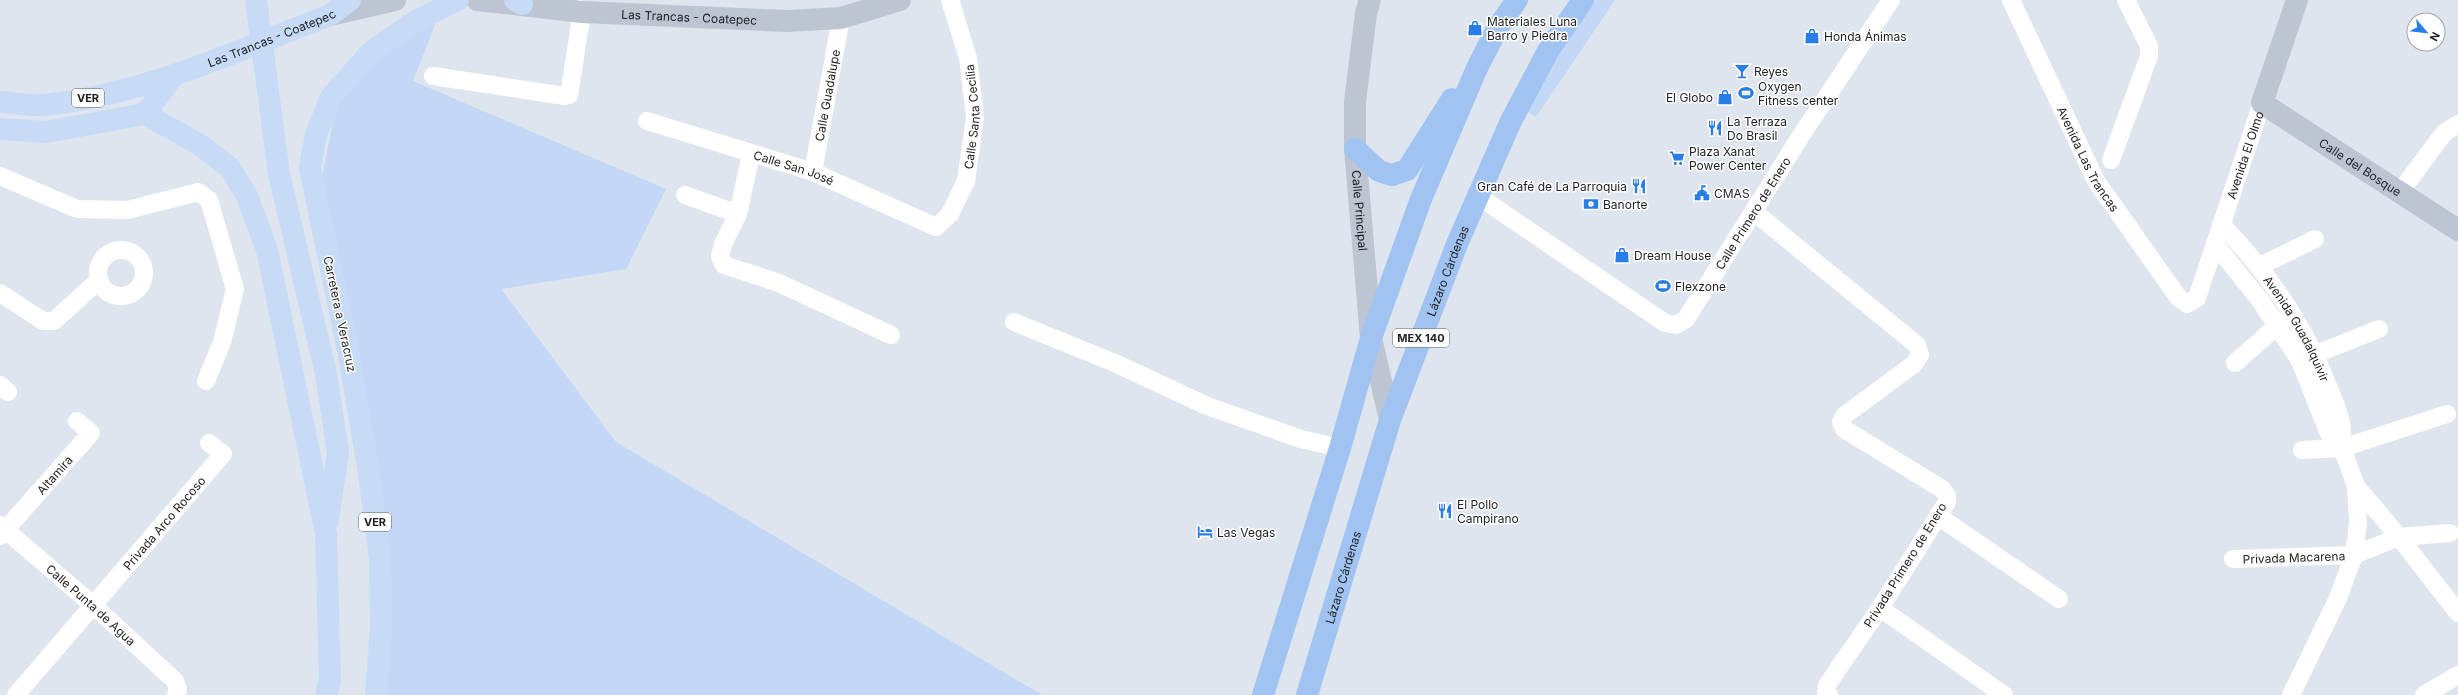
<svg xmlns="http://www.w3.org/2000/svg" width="2458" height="695" font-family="Inter,sans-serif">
  <rect width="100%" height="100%" fill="#dee5ef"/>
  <g fill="#c2d8f6">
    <polygon points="1593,0 1615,0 1536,117 1525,110 1553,56"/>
    <polygon points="436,22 413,81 666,189 626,269 501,289 616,442 1042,695 370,695 384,623 322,177 337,103 375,59"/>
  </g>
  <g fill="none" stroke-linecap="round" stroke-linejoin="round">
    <g stroke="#fff" stroke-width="18">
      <path id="s1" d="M 2011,0 L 2096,181 L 2178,297 L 2187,304 L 2197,298 L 2262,103"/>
      <polyline points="433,76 565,96 569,95 582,12 573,4"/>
      <path id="s2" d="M 647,121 L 813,172 L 936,227 L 950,214 L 966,181 L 975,117 L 968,58 L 950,0"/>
      <polyline points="751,154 738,214 723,244 720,256 724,265 779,283 891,335"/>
      <polyline points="2111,160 2149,56 2149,46 2126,0"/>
      <path id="s3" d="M 813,172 L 841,18"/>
      <polyline points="0,176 77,209 128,210 198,192 209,200 235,289 222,342 206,381"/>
      <polyline points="2400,192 2444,133 2458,124"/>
      <polyline points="685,195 738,214"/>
      <path id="s4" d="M 1478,196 L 1665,323 L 1676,325 L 1686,319 L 1802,134 L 1891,0"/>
      <polyline points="1754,212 1917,345 1920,355 1914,364 1845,415 1841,422 1844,429 1942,489 1947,496 1947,502 1880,608 1827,685 1826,691 1829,695"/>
      <path id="s5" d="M 2221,224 C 2268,272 2304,324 2328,386 C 2337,409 2345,422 2341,447"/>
      <polyline points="2215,244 2260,300 2300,361 2329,434 2342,448 2356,486 2358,523 2354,555 2338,598 2291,695"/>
      <circle cx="121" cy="273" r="23"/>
      <polyline points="2260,266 2315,239"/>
      <polyline points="0,293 43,321 54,321 99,280"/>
      <polyline points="1014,322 1117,364 1207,406 1301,439 1340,448"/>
      <polyline points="2306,358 2379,329"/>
      <polyline points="2235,363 2286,318"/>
      <polyline points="0,385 8,392"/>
      <polyline points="2302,450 2342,448 2447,414"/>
      <polyline points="2356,486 2399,537 2458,613"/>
      <polyline points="1938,516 2059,599"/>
      <path id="s6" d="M 0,525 L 94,606 L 175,681 L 178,689 L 176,695"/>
      <path id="s7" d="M 0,536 L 91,433 L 77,421"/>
      <path id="s8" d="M 2233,559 L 2354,555 L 2399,537 L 2450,533"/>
      <polyline points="1880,608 2004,695"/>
      <path id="s9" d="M 16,695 L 223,454 L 209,443"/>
      <polyline points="2424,695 2458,675"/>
    </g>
    <g stroke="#bdc5d2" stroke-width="22">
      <path id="s10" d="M 477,0 L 582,12 L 787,21 L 841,18 L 900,0"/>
      <path id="s11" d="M 1370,0 L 1366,13 L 1355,102 L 1355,149 L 1371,338 L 1390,420"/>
      <path id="s12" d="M 2297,0 L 2262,103 L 2458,230"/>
      <polyline points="330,15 395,0"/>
    </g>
    <g stroke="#c7dbf7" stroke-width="22">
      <polyline points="256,0 279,174 326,374 338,452 328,520"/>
      <polyline points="515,0 522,4"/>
      <path id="s13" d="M 0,102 C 14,103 29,106 42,105 C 142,96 238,50 330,15 L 350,0"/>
      <polyline points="145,114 202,146 230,168 247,196 267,250 326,534 330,681 326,695"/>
      <polyline points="0,129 46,132 145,114 174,75"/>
      <polyline points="376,695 381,628 380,558 368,467 348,350 310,168 316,135 331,97 372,51 416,21 458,0"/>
    </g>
    <g stroke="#a1c3f2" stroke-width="22">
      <polyline points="1355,149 1379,171 1392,175 1407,170 1452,99"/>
      <polyline points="1263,695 1340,448 1371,338 1421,199 1477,68 1498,27 1517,0"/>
      <path id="s14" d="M 1307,695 L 1390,420 L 1457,244 L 1510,123 L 1548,51 L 1583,0"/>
    </g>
  </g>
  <defs>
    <g id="shop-bare" transform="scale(1.2)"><path d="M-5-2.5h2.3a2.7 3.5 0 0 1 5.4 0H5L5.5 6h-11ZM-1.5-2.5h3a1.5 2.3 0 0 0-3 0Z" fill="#297de8" stroke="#fff" stroke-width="2.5" paint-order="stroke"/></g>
    <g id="bar-bare" transform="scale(1.2)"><path d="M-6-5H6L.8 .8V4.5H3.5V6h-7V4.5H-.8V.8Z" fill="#297de8" stroke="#fff" stroke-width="2.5" paint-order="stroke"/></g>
    <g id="stadium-bare" transform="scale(1.2)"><path d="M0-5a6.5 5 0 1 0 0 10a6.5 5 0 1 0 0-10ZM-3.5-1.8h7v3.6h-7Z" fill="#297de8" stroke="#fff" stroke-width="2.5" paint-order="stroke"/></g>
    <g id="restaurant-bare" transform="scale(1.2)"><path d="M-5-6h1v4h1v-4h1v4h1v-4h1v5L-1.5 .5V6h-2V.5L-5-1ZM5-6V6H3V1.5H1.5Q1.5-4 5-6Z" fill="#297de8" stroke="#fff" stroke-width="2.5" paint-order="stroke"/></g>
    <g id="supermarket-bare" transform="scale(1.2)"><path d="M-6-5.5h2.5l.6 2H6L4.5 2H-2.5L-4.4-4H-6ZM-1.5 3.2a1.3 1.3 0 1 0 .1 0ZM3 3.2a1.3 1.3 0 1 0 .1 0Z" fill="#297de8" stroke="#fff" stroke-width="2.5" paint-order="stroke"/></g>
    <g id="civic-bare" transform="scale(1.2)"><path d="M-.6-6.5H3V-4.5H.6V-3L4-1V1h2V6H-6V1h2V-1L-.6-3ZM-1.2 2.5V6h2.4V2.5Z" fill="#297de8" stroke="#fff" stroke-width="2.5" paint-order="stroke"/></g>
    <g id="bank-bare" transform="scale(1.2)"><path d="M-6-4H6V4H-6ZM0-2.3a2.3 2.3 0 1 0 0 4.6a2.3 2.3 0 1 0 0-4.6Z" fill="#297de8" stroke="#fff" stroke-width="2.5" paint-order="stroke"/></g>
    <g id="hotel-bare" transform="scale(1.2)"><path d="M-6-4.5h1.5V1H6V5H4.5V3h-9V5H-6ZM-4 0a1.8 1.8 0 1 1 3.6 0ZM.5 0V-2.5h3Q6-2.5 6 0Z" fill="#297de8" stroke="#fff" stroke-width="2.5" paint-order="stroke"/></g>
  </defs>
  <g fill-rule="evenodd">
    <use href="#shop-bare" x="1475" y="28"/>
    <use href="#shop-bare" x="1812" y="36"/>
    <use href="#bar-bare" x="1742" y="71"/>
    <use href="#stadium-bare" x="1746" y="93"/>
    <use href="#shop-bare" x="1725" y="97"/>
    <use href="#restaurant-bare" x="1715" y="128"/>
    <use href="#supermarket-bare" x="1677" y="158"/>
    <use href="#restaurant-bare" x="1639" y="186"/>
    <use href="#civic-bare" x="1702" y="193"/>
    <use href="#bank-bare" x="1591" y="204"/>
    <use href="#shop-bare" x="1622" y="255"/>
    <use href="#stadium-bare" x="1663" y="286"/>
    <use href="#restaurant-bare" x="1445" y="511"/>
    <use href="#hotel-bare" x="1205" y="532"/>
  </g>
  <g text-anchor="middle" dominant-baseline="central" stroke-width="3" stroke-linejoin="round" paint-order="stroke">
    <g fill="#fff" stroke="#606264" stroke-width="1">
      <rect x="72" y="89" width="32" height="18" rx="3"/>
      <rect x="1393" y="329" width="56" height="18" rx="3"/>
      <rect x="359" y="513" width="32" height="18" rx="3"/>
    </g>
    <g font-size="11" font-weight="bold" fill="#1c1e22">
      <text x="88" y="98">VER</text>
      <text x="1421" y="338">MEX 140</text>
      <text x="375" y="522">VER</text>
    </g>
    <g font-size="12" fill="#1c1e22" stroke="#fff">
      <text stroke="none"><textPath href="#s10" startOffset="213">Las Trancas - Coatepec</textPath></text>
      <text stroke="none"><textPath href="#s13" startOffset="282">Las Trancas - Coatepec</textPath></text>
      <text stroke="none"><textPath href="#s3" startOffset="78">Calle Guadalupe</textPath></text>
      <text stroke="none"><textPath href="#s2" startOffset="429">Calle Santa Cecilia</textPath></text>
      <text stroke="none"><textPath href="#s1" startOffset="516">Avenida El Olmo</textPath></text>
      <text stroke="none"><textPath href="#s1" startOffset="177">Avenida Las Trancas</textPath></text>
      <text stroke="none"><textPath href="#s12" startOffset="226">Calle del Bosque</textPath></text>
      <text stroke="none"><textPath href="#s2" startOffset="154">Calle San José</textPath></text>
      <text stroke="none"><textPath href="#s11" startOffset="212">Calle Principal</textPath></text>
      <text stroke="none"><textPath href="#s4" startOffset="374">Calle Primero de Enero</textPath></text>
      <text stroke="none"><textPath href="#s14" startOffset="447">Lázaro Cárdenas</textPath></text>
      <text transform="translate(340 314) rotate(78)">Carretera a Veracruz</text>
      <text stroke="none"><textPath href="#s5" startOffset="130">Avenida Guadalquivir</textPath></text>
      <text stroke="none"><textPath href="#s7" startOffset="82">Altamira</textPath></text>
      <text stroke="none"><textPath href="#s9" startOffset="227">Privada Arco Rocoso</textPath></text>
      <text stroke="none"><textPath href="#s8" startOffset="61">Privada Macarena</textPath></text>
      <text transform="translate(1905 565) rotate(-58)">Privada Primero de Enero</text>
      <text stroke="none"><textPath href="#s14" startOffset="123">Lázaro Cárdenas</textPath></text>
      <text stroke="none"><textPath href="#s6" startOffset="121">Calle Punta de Agua</textPath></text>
    </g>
    <g font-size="12" fill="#1c1e22" stroke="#fff" text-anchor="start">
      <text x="1487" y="21">Materiales Luna<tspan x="1487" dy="14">Barro y Piedra</tspan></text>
      <text x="1824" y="36">Honda Ánimas</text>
      <text x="1754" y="71">Reyes</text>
      <text x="1758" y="86">Oxygen<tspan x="1758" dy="14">Fitness center</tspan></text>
      <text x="1713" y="97" text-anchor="end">El Globo</text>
      <text x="1727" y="121">La Terraza<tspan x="1727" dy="14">Do Brasil</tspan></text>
      <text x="1689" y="151">Plaza Xanat<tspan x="1689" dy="14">Power Center</tspan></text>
      <text x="1627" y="186" text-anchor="end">Gran Café de La Parroquia</text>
      <text x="1714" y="193">CMAS</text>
      <text x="1603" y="204">Banorte</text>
      <text x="1634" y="255">Dream House</text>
      <text x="1675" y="286">Flexzone</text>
      <text x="1457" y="504">El Pollo<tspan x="1457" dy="14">Campirano</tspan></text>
      <text x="1217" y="532">Las Vegas</text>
    </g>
  </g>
  <g transform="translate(2426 32) rotate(118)"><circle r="19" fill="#ffffff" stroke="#a4a5a7"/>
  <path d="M0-3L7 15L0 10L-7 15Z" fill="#297de8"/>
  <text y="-6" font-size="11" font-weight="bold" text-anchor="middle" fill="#1c1e22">N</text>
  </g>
</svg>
